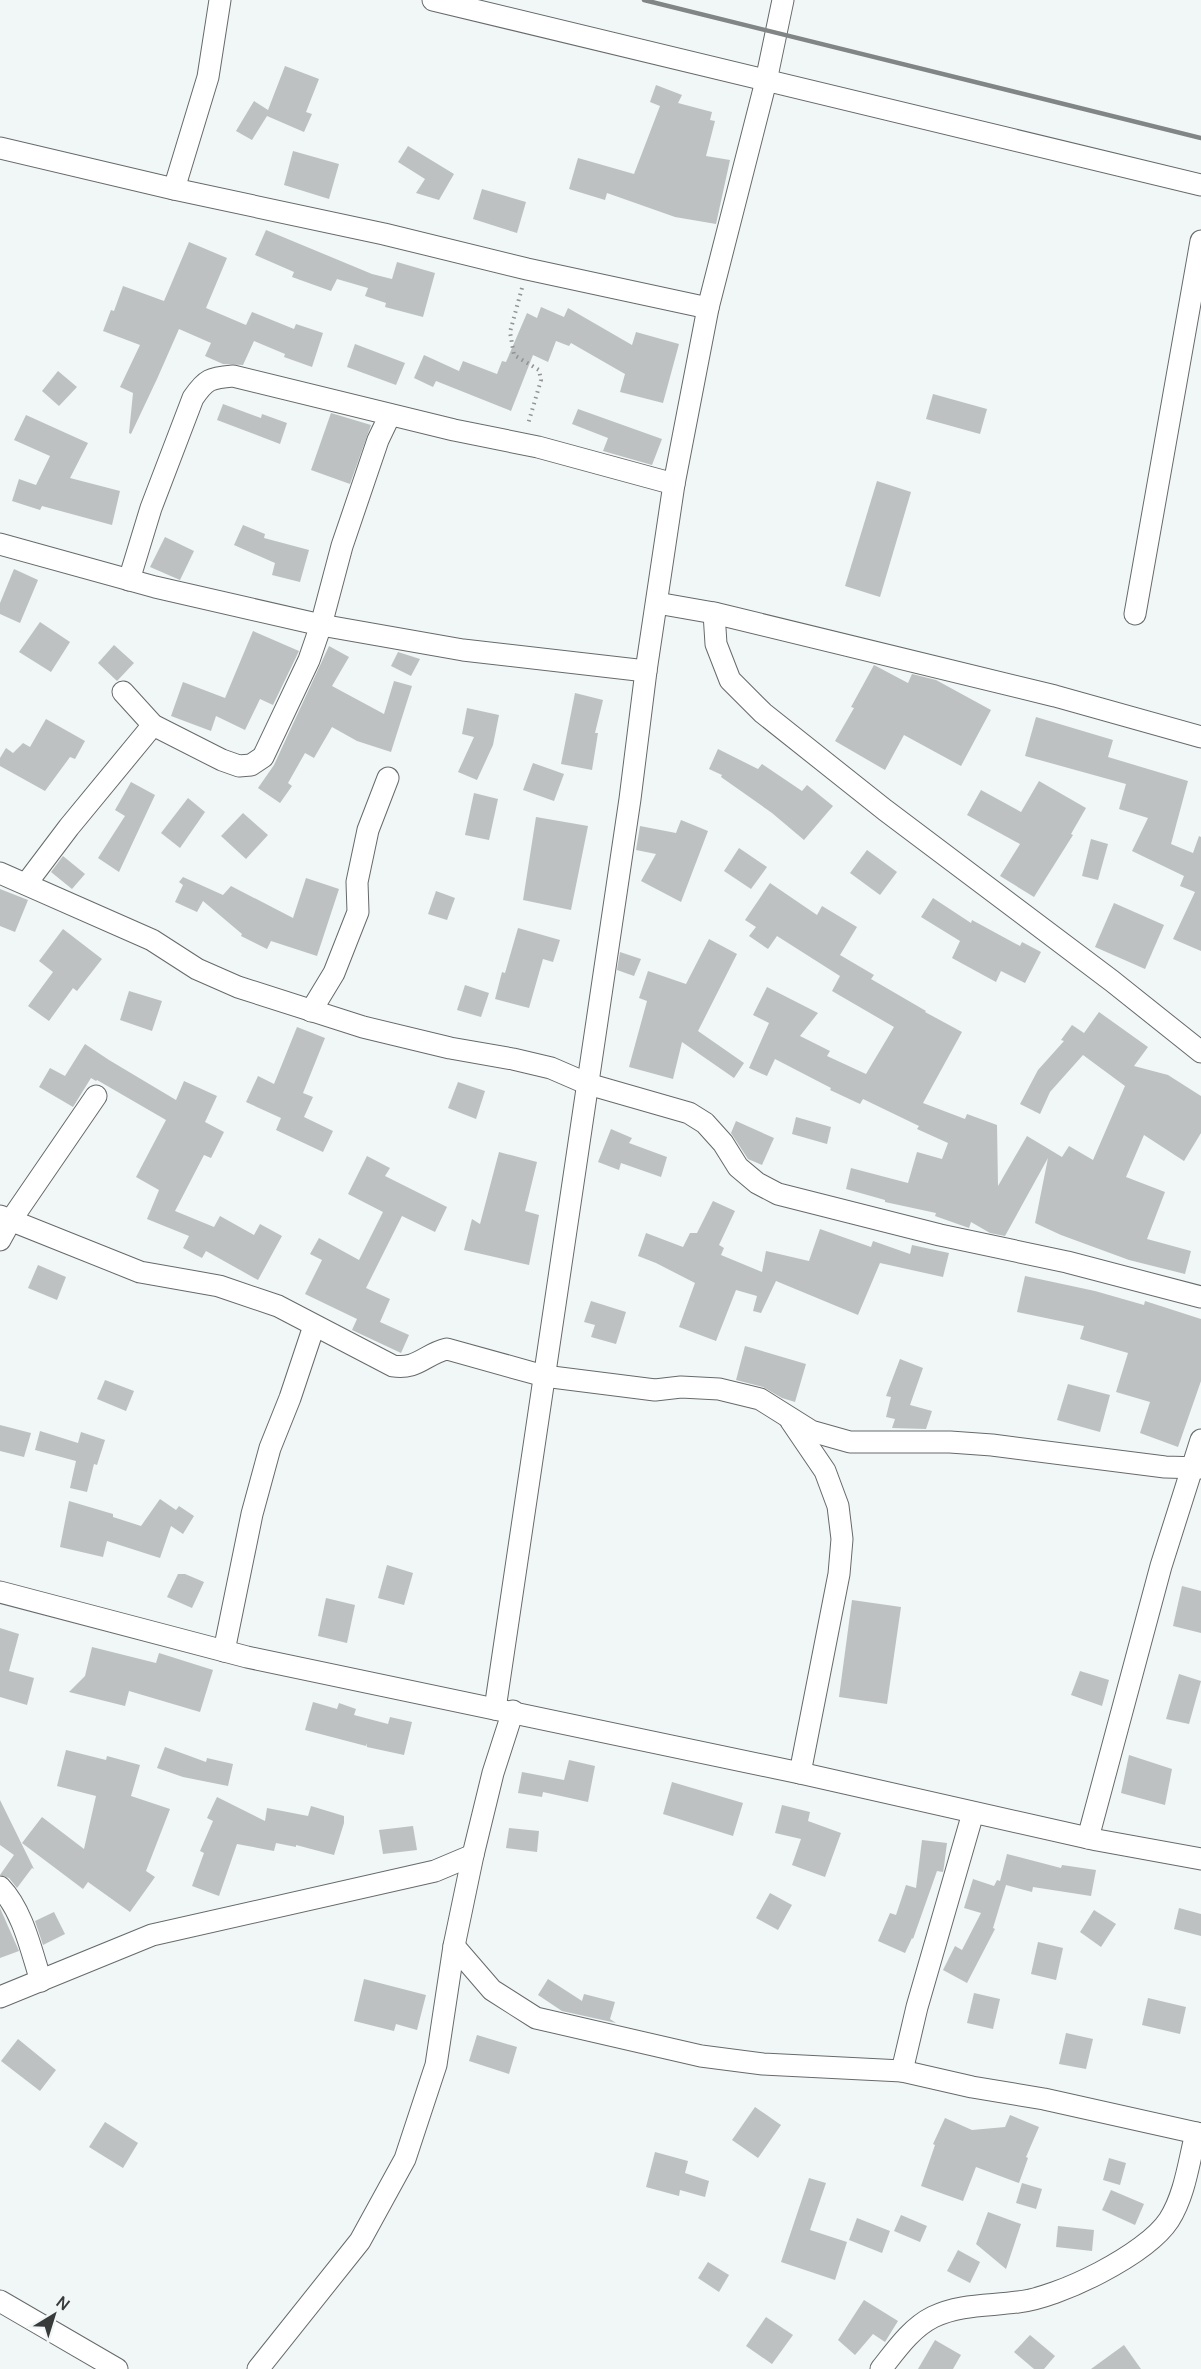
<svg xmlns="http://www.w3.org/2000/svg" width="1201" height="2369" font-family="Manrope,sans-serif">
  <rect width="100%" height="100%" fill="#f1f6f6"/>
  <g fill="#bdc1c1">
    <polygon points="285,66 319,79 306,112 312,114 304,132 267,116 252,140 236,131 254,101 268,110"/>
    <polygon points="656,85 682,95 678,103 712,112 710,120 715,121 706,156 730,160 716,224 675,217 607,193 605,200 569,189 578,158 634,174 660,106 650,102"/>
    <polygon points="408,146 454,174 439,200 416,193 425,179 398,162"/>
    <polygon points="293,151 339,164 329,199 284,185"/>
    <polygon points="482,189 526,202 517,233 473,219"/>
    <polygon points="266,230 372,274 392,279 397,262 435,273 423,317 385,307 386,303 365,296 368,288 337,279 331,291 292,277 294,272 255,255"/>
    <polygon points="189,242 227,258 206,308 246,325 252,312 294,329 296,324 323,333 312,367 284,357 285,354 254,341 243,365 223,364 205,356 211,343 179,329 157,379 131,434 129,433 133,393 120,387 140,345 103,331 111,310 114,311 123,286 164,301"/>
    <polygon points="541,307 564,317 568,308 632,345 636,332 679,344 663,403 620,392 625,374 571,343 569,346 556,341 548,362 533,355 511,411 436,381 433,387 414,378 424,355 459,371 463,361 497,374 502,361 506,362 527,313 537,318"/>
    <polygon points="355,344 405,363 396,385 347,367"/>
    <polygon points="58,371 77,387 59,406 42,391"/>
    <polygon points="933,394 987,409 980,434 926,419"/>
    <polygon points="223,404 261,418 262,414 287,423 280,444 217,420"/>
    <polygon points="578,409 662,439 652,465 603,451 608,438 572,424"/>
    <polygon points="331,413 371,425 350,484 311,470"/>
    <polygon points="26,415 88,443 70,478 120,491 112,525 42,506 40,510 12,501 19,479 36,485 50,456 14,440"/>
    <polygon points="877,481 911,492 880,597 845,586"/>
    <polygon points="243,525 265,534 264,538 309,550 300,582 272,575 275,563 234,545"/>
    <polygon points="165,537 194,551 180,580 150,567"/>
    <polygon points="14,569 38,580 20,623 0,614 0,603"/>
    <polygon points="40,622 70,642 51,672 19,652"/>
    <polygon points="253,631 299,651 273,705 260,699 245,730 216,716 211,731 171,716 183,682 225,698"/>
    <polygon points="114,645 134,663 117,681 98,663"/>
    <polygon points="329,646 349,657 332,686 384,714 394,681 412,686 391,752 357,741 332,727 314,758 305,753 288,783 292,786 280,803 258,788 274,765"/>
    <polygon points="398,652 420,659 411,676 391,666"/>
    <polygon points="874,665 908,683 912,674 936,680 991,710 961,766 904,735 885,770 835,741 854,708 851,707"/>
    <polygon points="575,693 603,700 595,733 598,733 592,770 561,764"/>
    <polygon points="467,708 499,715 493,745 477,780 458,772 474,737 462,734"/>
    <polygon points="1036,717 1113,740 1108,757 1188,781 1171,844 1193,853 1199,836 1201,837 1201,951 1173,939 1195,892 1180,886 1184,876 1132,851 1148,818 1119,809 1126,784 1025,756"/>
    <polygon points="46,719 85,741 75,759 70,757 45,791 0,766 0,758 6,748 13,753 23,743 30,747"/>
    <polygon points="718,749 758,769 762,764 802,791 807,785 833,806 804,840 772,813 721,777 722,775 709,769"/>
    <polygon points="533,763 564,774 554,801 523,790"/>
    <polygon points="1039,781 1086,808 1071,834 1073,835 1034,897 1000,876 1020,844 967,815 981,790 1021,812"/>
    <polygon points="131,782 155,795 119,872 98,858 125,816 115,810"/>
    <polygon points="474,793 498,799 489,840 465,835"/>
    <polygon points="188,798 205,812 180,848 161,833"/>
    <polygon points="243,813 268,835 246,859 221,836"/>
    <polygon points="536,817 588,826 571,910 523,900"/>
    <polygon points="681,820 708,831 681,902 641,881 656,854 636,850 640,826 676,833"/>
    <polygon points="1091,839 1108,844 1098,880 1082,876"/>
    <polygon points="739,848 767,867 751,889 724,871"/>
    <polygon points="867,850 897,872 880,895 850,873"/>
    <polygon points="63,856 85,874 72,889 51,872"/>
    <polygon points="183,877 223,895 231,886 293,918 306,878 339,889 317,956 271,941 267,949 241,936 242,934 203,901 197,912 175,902 183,885 179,882"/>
    <polygon points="770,883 817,915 822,906 857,927 840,955 874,975 871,979 926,1011 925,1012 962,1032 923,1103 965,1119 967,1114 997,1125 998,1186 1027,1136 1062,1157 1069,1146 1093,1160 1125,1086 1083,1055 1050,1092 1040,1114 1020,1104 1038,1070 1064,1041 1061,1040 1072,1025 1084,1033 1099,1012 1148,1047 1134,1066 1168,1075 1201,1096 1201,1133 1184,1161 1144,1135 1126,1177 1165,1192 1147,1239 1191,1251 1185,1274 1129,1260 1061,1235 1035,1223 1048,1158 1005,1236 990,1233 971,1222 969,1228 935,1216 936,1213 885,1202 885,1200 846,1189 851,1168 908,1183 917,1152 942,1159 948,1143 917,1129 919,1126 863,1099 860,1104 830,1090 831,1088 775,1059 767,1076 749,1068 769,1023 753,1015 767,987 818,1013 800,1036 830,1051 827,1056 866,1074 894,1027 832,991 840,976 777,936 768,949 749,936 756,927 745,920"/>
    <polygon points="0,889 28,900 15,932 0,926"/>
    <polygon points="436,891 455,898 447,920 428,914"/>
    <polygon points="933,898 971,923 972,920 1020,946 1022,942 1041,952 1025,983 1001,971 996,982 952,958 960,941 921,917"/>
    <polygon points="1114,903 1164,925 1145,969 1095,947"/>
    <polygon points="518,928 560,940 553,962 543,959 529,1008 495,999 502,972 505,973"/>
    <polygon points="63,929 102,959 77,991 73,988 49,1021 28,1006 53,972 39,961"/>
    <polygon points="709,939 737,954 698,1031 744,1063 734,1078 682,1042 673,1079 629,1067 647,1001 639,998 648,971 686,984"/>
    <polygon points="620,952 641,959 634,976 617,970"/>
    <polygon points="465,985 489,993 481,1017 457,1010"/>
    <polygon points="129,991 162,1001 152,1031 120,1020"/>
    <polygon points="297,1027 325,1038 303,1093 313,1097 304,1117 333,1131 323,1152 276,1130 281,1118 246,1102 258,1076 274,1084"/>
    <polygon points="85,1044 109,1060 176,1100 184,1081 217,1096 205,1122 224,1132 211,1158 204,1155 175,1211 214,1227 220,1216 254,1235 260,1224 282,1236 258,1280 206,1251 202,1258 183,1248 189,1236 147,1219 159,1190 136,1177 166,1120 97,1080 96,1081 91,1078 73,1107 39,1087 50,1068 65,1076"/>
    <polygon points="458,1082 485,1091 476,1119 448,1108"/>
    <polygon points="796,1117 831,1127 827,1144 792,1134"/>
    <polygon points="736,1121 774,1138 762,1165 748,1159 731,1133"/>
    <polygon points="611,1129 632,1138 629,1143 667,1157 661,1177 621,1163 619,1170 598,1162"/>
    <polygon points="499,1152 537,1162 525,1211 539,1215 529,1265 464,1250 472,1219 480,1224"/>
    <polygon points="367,1156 390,1168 385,1176 447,1207 435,1232 402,1216 366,1288 390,1299 380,1322 409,1335 401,1353 352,1330 357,1319 305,1294 322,1260 310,1254 319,1238 359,1260 383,1212 348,1194"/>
    <polygon points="713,1201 735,1211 719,1245 724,1248 721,1255 762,1272 766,1251 809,1261 820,1229 871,1247 873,1241 910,1254 912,1245 949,1253 943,1277 880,1263 858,1315 776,1281 761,1313 753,1311 757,1296 736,1290 716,1341 679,1327 695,1283 656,1263 638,1256 646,1233 683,1247 690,1233 697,1233"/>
    <polygon points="38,1265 66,1277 57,1300 28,1288"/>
    <polygon points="1025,1276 1095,1291 1144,1305 1145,1301 1201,1319 1201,1381 1178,1447 1140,1433 1150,1402 1116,1392 1128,1353 1080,1339 1084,1326 1017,1312"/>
    <polygon points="591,1301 626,1312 616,1344 591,1337 595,1325 584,1322"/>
    <polygon points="745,1346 806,1364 795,1402 782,1398 763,1387 736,1380"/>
    <polygon points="900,1359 923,1368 910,1405 932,1411 926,1429 892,1428 895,1419 886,1417 891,1397 886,1396"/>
    <polygon points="105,1380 134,1391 126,1411 97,1399"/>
    <polygon points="1068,1384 1110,1395 1100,1432 1057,1420"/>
    <polygon points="0,1425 31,1433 24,1457 0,1451"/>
    <polygon points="40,1431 78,1443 81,1432 105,1440 97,1465 94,1464 87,1492 70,1488 76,1461 35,1450"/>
    <polygon points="160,1499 176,1510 179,1506 194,1516 183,1534 171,1526 160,1558 107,1541 103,1557 60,1547 69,1501 113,1514 113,1517 141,1526"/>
    <polygon points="387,1565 413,1573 404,1605 378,1598"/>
    <polygon points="178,1574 185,1574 204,1582 192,1608 167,1597"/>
    <polygon points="1182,1586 1201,1591 1201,1633 1173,1626"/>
    <polygon points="326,1598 355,1605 347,1643 318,1636"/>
    <polygon points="852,1600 901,1607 887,1704 839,1697"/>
    <polygon points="0,1628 19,1634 9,1671 34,1678 27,1705 0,1697"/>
    <polygon points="92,1647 156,1663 159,1653 213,1670 200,1712 129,1691 125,1706 69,1692 85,1676"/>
    <polygon points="1080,1671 1109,1680 1102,1706 1071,1695"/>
    <polygon points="1179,1674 1201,1681 1189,1724 1166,1719"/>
    <polygon points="313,1702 337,1709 339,1703 356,1709 354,1715 388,1724 390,1717 412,1722 404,1755 367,1747 366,1743 366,1746 305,1730"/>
    <polygon points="165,1747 206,1762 207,1758 233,1764 228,1786 183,1777 157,1768"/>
    <polygon points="66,1750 106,1760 107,1756 140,1765 131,1796 170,1809 146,1871 155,1877 130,1912 88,1882 83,1889 22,1843 42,1817 84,1849 96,1796 57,1786"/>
    <polygon points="1129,1755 1172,1769 1165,1805 1121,1793"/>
    <polygon points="569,1760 595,1766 588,1802 543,1792 542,1797 518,1793 522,1772 564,1780"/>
    <polygon points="672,1782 743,1803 733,1836 663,1814"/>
    <polygon points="217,1797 265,1821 267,1808 308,1816 311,1806 344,1816 344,1823 334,1855 296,1845 296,1847 276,1843 274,1851 237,1844 219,1896 192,1886 204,1853 200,1851 213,1821 207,1818"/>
    <polygon points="0,1800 34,1869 32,1868 17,1888 9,1878 0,1875 14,1855 0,1845"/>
    <polygon points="782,1805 810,1812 808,1821 841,1833 825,1877 792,1865 801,1839 775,1833"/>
    <polygon points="413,1826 417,1850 383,1854 379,1830"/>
    <polygon points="509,1828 539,1831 537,1852 506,1848"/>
    <polygon points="922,1840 947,1843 944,1866 943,1872 937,1871 913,1939 912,1938 905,1953 878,1941 890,1913 896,1915 906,1885 916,1888"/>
    <polygon points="1007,1854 1061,1868 1062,1865 1096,1870 1091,1896 1033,1887 1032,1892 1006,1885 993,1928 995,1929 967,1983 943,1970 955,1946 962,1950 981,1913 964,1908 973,1879 994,1886 997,1880 1000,1881"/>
    <polygon points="770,1893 792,1905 778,1930 756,1918"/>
    <polygon points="0,1908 19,1951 0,1958"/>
    <polygon points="1179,1908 1201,1914 1201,1936 1174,1929"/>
    <polygon points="1094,1910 1116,1924 1101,1947 1080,1932"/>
    <polygon points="54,1912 65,1934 43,1945 35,1921"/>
    <polygon points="1038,1942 1063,1948 1056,1980 1031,1974"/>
    <polygon points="364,1979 426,1995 417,2030 396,2024 394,2031 354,2021"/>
    <polygon points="548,1979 582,2001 584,1994 615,2002 610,2019 616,2023 562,2011 538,1995"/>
    <polygon points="974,1993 1000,1999 993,2029 967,2023"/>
    <polygon points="1148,1998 1186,2007 1180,2034 1142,2025"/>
    <polygon points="1066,2033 1093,2039 1086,2069 1059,2064"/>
    <polygon points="477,2035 517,2047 509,2074 469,2061"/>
    <polygon points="18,2039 56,2070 40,2091 1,2061"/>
    <polygon points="755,2107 781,2125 758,2158 732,2140"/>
    <polygon points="1010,2115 1039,2127 1026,2157 1028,2158 1019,2183 976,2167 963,2201 921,2186 935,2145 933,2144 945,2118 972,2130 1005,2127"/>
    <polygon points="105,2122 138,2143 123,2168 89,2147"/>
    <polygon points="655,2152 688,2161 685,2173 709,2181 705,2197 680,2190 679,2196 646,2187"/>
    <polygon points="1109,2158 1126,2163 1120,2185 1103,2180"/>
    <polygon points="809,2178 826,2183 810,2230 847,2242 835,2280 781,2262"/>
    <polygon points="1022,2183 1042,2189 1036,2209 1016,2203"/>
    <polygon points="1111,2190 1144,2204 1135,2225 1102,2210"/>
    <polygon points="988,2212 1021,2224 1006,2269 976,2244"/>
    <polygon points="901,2215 927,2226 920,2242 894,2231"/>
    <polygon points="857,2218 890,2231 882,2253 849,2240"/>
    <polygon points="1058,2226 1094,2230 1092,2251 1056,2247"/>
    <polygon points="958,2250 980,2262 970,2283 947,2271"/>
    <polygon points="708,2262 729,2275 719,2292 698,2278"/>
    <polygon points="864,2300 898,2321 885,2342 873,2334 855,2355 838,2340"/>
    <polygon points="766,2317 793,2335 772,2364 746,2346"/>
    <polygon points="1030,2335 1055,2356 1044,2369 1034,2369 1014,2352"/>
    <polygon points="935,2340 961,2355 953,2369 918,2369"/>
    <polygon points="1124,2345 1141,2369 1091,2369"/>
  </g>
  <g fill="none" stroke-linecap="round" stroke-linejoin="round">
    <g stroke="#666a6a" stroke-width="23">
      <g id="minor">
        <polyline points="433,0 1201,185"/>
        <polyline points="0,148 174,189 384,234 527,269 708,308"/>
        <polyline points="174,189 208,77 220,0"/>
        <polyline points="0,544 155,587 321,625 463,650 646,671"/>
        <path d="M 129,580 L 151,508 L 193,398 C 206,379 210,378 233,376 L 454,430 L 538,447 L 674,484"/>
        <polyline points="657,603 714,613 1055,696 1201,737"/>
        <polyline points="714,613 716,644 730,680 763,713 885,810 1112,981 1201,1052"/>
        <polyline points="1135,614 1201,241"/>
        <polyline points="123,692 153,725 222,760 239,766 251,765 263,757 309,660 321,625 342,546 378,440 390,415"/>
        <polyline points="0,873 152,940 197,969 238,987 363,1027 450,1048 513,1059 551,1068 588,1084 689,1113 705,1123 723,1143 738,1167 757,1183 778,1194 940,1235 1067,1262 1201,1297"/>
        <polyline points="26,884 69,827 153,725"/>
        <polyline points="311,1011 334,973 358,912 357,882 368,830 388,778"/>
        <path d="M 0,1216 L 140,1272 L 219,1286 L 278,1306 L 393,1366 C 417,1370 425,1354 447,1349 L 544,1376 L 655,1390 L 681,1387 L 719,1389 L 760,1399 L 811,1431 L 850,1442 L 950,1442 L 992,1445 L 1165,1467 L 1201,1468"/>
        <polyline points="0,1240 11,1220 96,1096"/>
        <polyline points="791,1421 825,1471 838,1506 842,1539 839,1574 800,1773"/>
        <polyline points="0,1592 247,1657 800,1773 1097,1840 1201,1859"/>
        <polyline points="224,1651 252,1514 270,1448 290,1398 314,1326"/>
        <polyline points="495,1709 630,799 646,671 674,484 708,308 766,81 783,0"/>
        <polyline points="1088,1838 1161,1566 1201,1440"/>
        <path d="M 0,1887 C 23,1911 31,1950 41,1981"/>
        <polyline points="454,1946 492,1990 536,2018 701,2056 763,2064 902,2071 972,2087 1044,2099 1201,2134"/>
        <polyline points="0,1997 152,1935 435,1871 473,1855"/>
        <polyline points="902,2071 917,2007 973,1813"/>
        <polyline points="0,2301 117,2369"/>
        <polyline points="258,2369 360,2241 405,2159 436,2065 454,1946 473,1855 493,1773 513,1711"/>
        <path d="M 881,2369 C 896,2350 911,2328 933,2317 C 960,2304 989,2306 1018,2302 C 1058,2298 1146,2255 1169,2220 C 1185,2195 1189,2161 1196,2133"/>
      </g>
    </g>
    <polyline stroke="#909393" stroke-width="4" stroke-dasharray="1.5 4.5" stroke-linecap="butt" points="522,288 510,332 514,355 539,370 541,380 528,424"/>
    <use href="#minor" stroke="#fff" stroke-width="21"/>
    <polyline stroke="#828585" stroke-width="4.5" points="644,0 1201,138"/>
  </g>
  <g transform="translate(54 2315) rotate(38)" stroke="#f1f6f6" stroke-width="4.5" paint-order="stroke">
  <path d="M0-4.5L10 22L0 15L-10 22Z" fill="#393b3b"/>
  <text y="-9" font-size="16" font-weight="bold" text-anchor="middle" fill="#393b3b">N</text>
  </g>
</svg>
